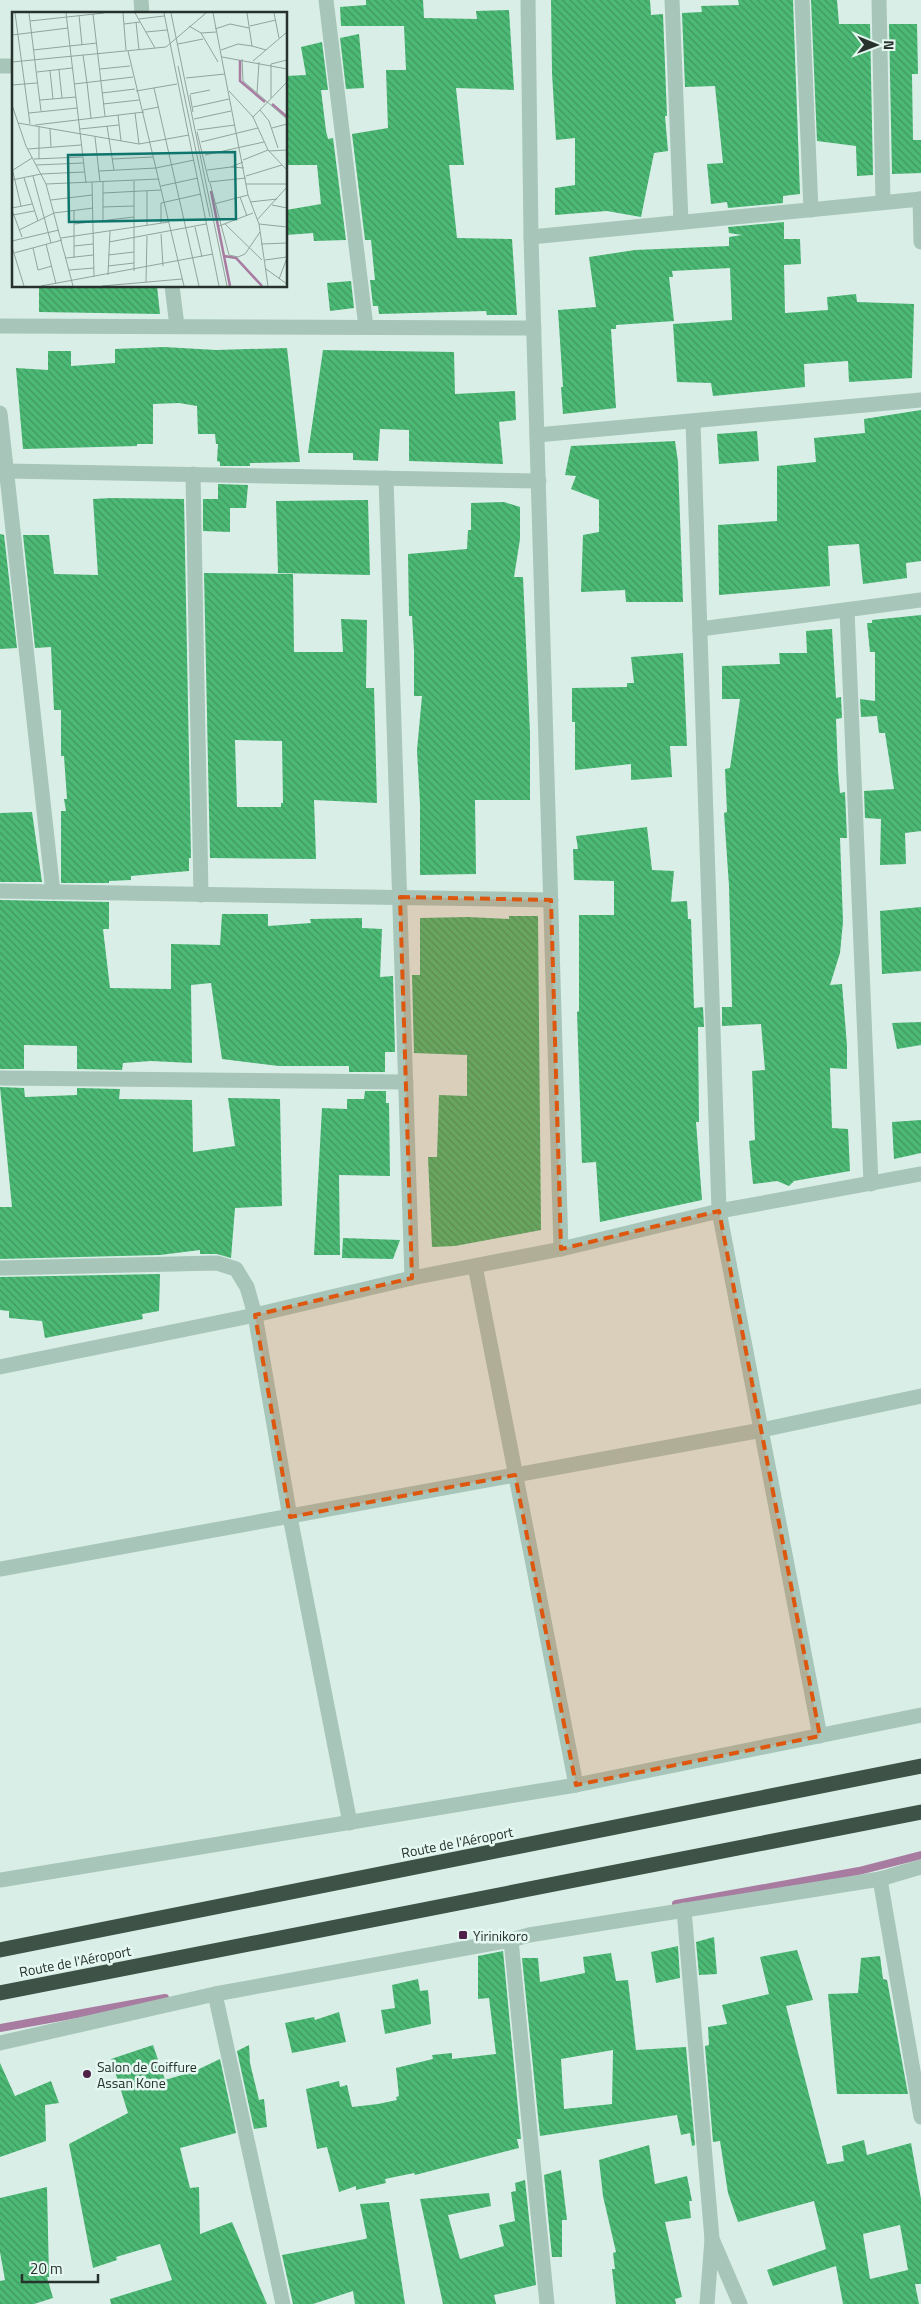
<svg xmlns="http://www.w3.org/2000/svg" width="921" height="2304" font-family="'Titillium Web',sans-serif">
  <defs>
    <pattern id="building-back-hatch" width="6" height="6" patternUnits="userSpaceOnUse" patternTransform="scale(1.25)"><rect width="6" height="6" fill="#4cb975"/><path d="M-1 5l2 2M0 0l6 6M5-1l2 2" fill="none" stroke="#3f9760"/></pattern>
  </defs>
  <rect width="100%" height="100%" fill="#d9eee7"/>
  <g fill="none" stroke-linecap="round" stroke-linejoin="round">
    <g stroke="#a87ba0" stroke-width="8">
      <polyline points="676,1904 859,1871 921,1855"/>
      <polyline points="0,2028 165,1998"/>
    </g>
  </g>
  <g fill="url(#building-back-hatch)" fill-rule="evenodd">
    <polygon points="366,0 423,0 424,18 477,19 476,11 509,10 514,90 456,88 464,165 449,165 457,238 512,239 517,315 487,315 486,311 379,314 378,306 373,306 370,280 375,280 371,240 365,240 352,134 388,128 386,70 406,70 404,26 341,26 340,7 366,5"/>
    <polygon points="551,0 650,0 651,15 663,14 667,116 665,116 668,151 654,153 641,217 607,211 555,215 555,188 575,185 575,138 556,140 552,73"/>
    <polygon points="738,0 793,0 800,194 783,196 783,203 728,208 727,202 711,204 707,164 723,163 715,86 685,87 682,13 702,12 701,6 739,5"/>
    <polygon points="811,0 837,0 839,24 870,24 873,175 857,176 856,146 817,141"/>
    <polygon points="889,24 917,24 918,74 912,74 913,140 921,140 921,173 892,174"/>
    <polygon points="359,34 364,88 346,89 340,38"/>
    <polygon points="322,42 328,90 321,90 326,131 328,139 333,138 346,240 314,241 313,233 286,235 286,210 321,204 317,165 286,165 286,76 306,75 301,47"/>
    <polygon points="784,222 784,239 800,239 801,264 784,265 785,313 828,310 827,297 856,294 857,302 914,304 912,378 849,382 848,361 804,364 805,387 713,396 711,383 677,382 673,324 732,320 730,268 672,271 673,277 669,277 674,321 616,325 616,329 611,329 616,408 563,414 561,387 563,387 558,310 596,307 589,257 635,250 729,246 729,237 742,235 729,233 728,227"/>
    <polygon points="351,281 354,308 330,311 327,283"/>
    <polygon points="39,286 157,286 160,314 39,312"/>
    <polygon points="164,347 216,350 287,348 300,462 250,463 250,466 220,466 220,462 217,461 218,444 216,444 215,434 198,434 197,406 179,403 153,404 153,444 137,444 137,446 23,449 16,368 48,370 48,351 71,351 71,366 115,363 115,349"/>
    <polygon points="323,350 454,352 455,394 515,391 516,420 499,422 503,464 409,461 409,430 380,429 378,461 353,460 353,453 308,453"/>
    <polygon points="921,410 921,561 906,563 907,578 863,584 859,544 828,546 830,586 719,595 718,525 777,521 777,466 816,462 814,438 865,433 864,419"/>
    <polygon points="757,431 759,461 719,464 717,434"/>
    <polygon points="675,441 678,462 683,602 626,602 625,590 581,592 583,535 599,532 599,500 571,489 576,476 565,475 571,446"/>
    <polygon points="218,484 248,485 246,508 230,508 230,532 203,531 203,499 218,499"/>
    <polygon points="111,498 184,499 191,858 189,858 189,871 131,876 131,880 109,881 109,883 61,883 61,811 66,811 64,799 67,799 64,756 61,756 61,710 54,710 51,647 35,648 23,535 49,535 54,574 98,575 93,499"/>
    <polygon points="368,500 370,575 278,573 276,501"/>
    <polygon points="504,502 520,507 520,539 514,577 523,577 530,733 530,800 475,800 476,874 420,875 420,804 417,750 422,696 414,696 414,651 412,616 409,616 408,554 467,549 468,530 471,530 471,503"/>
    <polygon points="0,534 4,535 17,648 0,649"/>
    <path d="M 204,573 L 293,574 L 294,652 L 343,652 L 341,619 L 367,620 L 366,688 L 374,688 L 377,803 L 314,800 L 316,859 L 210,858 ZM 235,740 L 282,741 L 283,803 L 281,803 L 281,807 L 237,807 Z"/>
    <polygon points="921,615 921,831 905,833 906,864 880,865 881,819 865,818 864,791 894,789 885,733 879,733 877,716 861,717 860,699 875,701 875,652 870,652 867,623 872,623 872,620"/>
    <polygon points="832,629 836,698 841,697 842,718 836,719 838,771 840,793 845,792 847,838 840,838 843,922 840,953 830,985 842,984 847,1046 847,1069 830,1068 832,1128 848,1129 850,1171 794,1181 789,1186 777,1181 753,1184 749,1141 755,1140 752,1071 765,1070 761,1024 722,1026 722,1007 732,1007 729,886 724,813 727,812 725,769 730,768 740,699 722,699 722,666 780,664 779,653 807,653 806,631"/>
    <polygon points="683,653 687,746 670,746 672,777 631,780 631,764 575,770 575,722 572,722 572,688 627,687 627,683 634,683 631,657"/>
    <polygon points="32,812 42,882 0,882 0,813"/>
    <polygon points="647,827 652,870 674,871 671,902 687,901 688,919 691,919 694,1008 703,1007 704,1027 698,1027 699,1122 696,1122 702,1200 600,1222 596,1162 582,1163 577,1012 579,1011 579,915 614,915 614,881 574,880 573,849 578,849 576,836"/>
    <polygon points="0,900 109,902 109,929 103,929 110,988 171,989 171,944 220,945 222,914 268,914 268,926 311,923 310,919 362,918 362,928 382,929 380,977 393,976 395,1052 385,1052 385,1072 349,1072 349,1066 279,1066 222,1059 211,983 191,985 192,1063 151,1061 123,1063 122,1070 77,1069 77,1046 24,1045 24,1069 0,1069"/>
    <polygon points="921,907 921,971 882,974 880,911"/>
    <polygon points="509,916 538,916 541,1230 455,1246 432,1247 428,1157 437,1157 439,1095 467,1096 467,1055 414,1053 412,975 420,975 420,918 468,917 509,919"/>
    <polygon points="921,1022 921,1045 897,1049 892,1023"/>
    <polygon points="0,1087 24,1088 25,1097 77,1095 77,1088 120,1089 119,1099 192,1100 193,1152 235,1146 228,1098 280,1099 282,1206 235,1208 231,1258 217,1254 200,1254 200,1250 160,1255 0,1259 0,1207 12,1207"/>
    <polygon points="365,1091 386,1091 386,1103 389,1103 390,1176 339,1175 340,1255 314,1255 322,1108 347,1109 347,1099 364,1099"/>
    <polygon points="921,1120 921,1153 894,1159 892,1122"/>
    <polygon points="343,1238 400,1240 393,1259 342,1258"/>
    <polygon points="160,1274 159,1311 142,1314 143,1319 45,1338 42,1321 9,1318 9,1311 0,1310 0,1277"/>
    <polygon points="714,1937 717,1974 699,1975 696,1942"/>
    <polygon points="678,1946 680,1978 656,1983 651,1952"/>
    <path d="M 797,1950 L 813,2000 L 786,2006 L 827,2164 L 844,2161 L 842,2146 L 864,2140 L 867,2155 L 911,2143 L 921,2199 L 921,2284 L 915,2284 L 919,2304 L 843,2304 L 836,2266 L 773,2286 L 767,2270 L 826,2249 L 814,2201 L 738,2222 L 728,2193 L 720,2141 L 713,2142 L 705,2046 L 709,2045 L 708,2027 L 727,2024 L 722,2005 L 769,1994 L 760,1957 ZM 900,2225 L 908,2270 L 870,2279 L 863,2234 Z"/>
    <polygon points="503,1951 521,2139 517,2139 519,2148 415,2175 414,2173 385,2179 386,2183 356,2190 356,2186 339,2192 327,2147 317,2149 306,2089 339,2081 340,2087 347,2085 352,2107 378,2104 397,2100 396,2097 399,2096 396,2068 433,2059 432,2055 452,2053 452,2059 496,2054 489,1998 478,1999 478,1956"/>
    <path d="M 611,1953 L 616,1981 L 628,1980 L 636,2050 L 686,2047 L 695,2145 L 692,2146 L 690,2133 L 681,2135 L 677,2115 L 540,2136 L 522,1958 L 538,1958 L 540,1982 L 585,1973 L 583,1957 ZM 613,2050 L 612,2104 L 564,2109 L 561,2059 Z"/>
    <polygon points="880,1956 883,1979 887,1980 908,2094 837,2094 828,1994 858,1993 861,1958"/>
    <polygon points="418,1979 420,1991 428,1990 431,2024 385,2034 381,2010 395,2008 392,1985"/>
    <polygon points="339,2012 346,2042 292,2053 285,2023 314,2017 315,2020"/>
    <polygon points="153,2045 165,2080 195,2071 220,2059 236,2133 180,2148 190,2188 199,2187 200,2234 232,2222 267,2304 111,2304 110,2299 172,2280 160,2244 116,2257 117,2260 93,2268 69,2144 128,2113 111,2059"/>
    <polygon points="249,2045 250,2063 259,2100 264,2099 267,2127 254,2129 237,2051"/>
    <polygon points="0,2063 15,2096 51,2081 59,2103 45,2105 46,2141 0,2157"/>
    <polygon points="649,2145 655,2184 687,2176 692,2201 689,2201 691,2218 665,2222 682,2297 675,2299 676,2304 616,2304 612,2269 615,2269 613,2253 616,2252 603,2196 599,2160"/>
    <polygon points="561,2170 567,2220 562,2220 562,2257 552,2257 544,2175"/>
    <polygon points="525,2180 536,2285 494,2295 496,2304 443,2304 420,2199 489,2193 491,2206 448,2215 460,2259 504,2246 499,2225 515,2221 511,2192 516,2191 515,2183"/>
    <polygon points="47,2187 49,2277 47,2277 53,2298 34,2304 0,2304 0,2281 5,2280 0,2252 0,2198"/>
    <polygon points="389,2202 405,2304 355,2304 353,2291 313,2304 293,2304 282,2255 365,2239 367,2238 360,2204"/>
  </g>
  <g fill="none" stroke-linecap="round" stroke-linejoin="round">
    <g stroke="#a7c5b9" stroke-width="15">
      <polyline points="141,0 142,14"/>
      <polyline points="326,0 366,327"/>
      <polyline points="528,0 531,237 561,1249"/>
      <polyline points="672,0 681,222"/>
      <polyline points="802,0 811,210"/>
      <polyline points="879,0 883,202"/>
      <polyline points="0,66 14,66"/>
      <polyline points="920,199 921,242"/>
      <polyline points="531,237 921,199"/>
      <polyline points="172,286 177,326"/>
      <polyline points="0,326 534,328"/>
      <polyline points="0,413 53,892"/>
      <polyline points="693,421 719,1211 820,1736"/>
      <polyline points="537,435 921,400"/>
      <polyline points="7,471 539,481"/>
      <polyline points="193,474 201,895"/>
      <polyline points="386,478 412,1278"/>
      <polyline points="847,610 871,1184"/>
      <polyline points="700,629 921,600"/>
      <polyline points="0,891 551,900"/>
      <polyline points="0,1078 406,1082"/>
      <polyline points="475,1266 576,1785"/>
      <polyline points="0,1268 217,1263 236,1269 247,1287 255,1315 290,1517 350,1823"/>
      <polyline points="0,1367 255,1315 412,1278 561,1249 719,1211 921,1174"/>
      <polyline points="0,1569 762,1430 921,1396"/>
      <polyline points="880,1879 921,2117"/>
      <polyline points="0,1880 576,1785 921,1715"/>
      <polyline points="684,1910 712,2239"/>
      <polyline points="215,1994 283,2304"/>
      <polyline points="0,2043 215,1994 511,1940"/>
      <polyline points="547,2304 511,1940 529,1935 880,1879 921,1867"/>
      <polyline points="707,2304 712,2239 740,2304"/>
    </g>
    <g stroke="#3e5247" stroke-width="15">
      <polyline points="0,1950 921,1766"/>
      <polyline points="0,1993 921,1812"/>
    </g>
  </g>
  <path fill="#de570e" fill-opacity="0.2" stroke="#de570e" stroke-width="4" stroke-dasharray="10 6" stroke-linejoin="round" d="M 400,897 L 551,900 L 561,1249 L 719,1211 L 820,1736 L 576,1785 L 515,1475 L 290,1517 L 255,1315 L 412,1278 Z"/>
  <g fill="#4f2146" stroke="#e5f7f1" stroke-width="2">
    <rect x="458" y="1930" width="10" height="10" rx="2.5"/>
    <circle cx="87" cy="2074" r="5"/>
  </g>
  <g text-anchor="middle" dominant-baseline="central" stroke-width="5" stroke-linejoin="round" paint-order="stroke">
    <g font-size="14" fill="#27322c" stroke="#e5f7f1">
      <text transform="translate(457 1842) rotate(-11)">Route de l'Aéroport</text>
      <text transform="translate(75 1961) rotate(-11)">Route de l'Aéroport</text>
    </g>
    <g font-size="14" fill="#27322c" stroke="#e5f7f1" text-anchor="start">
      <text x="473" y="1935">Yirinikoro</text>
      <text x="97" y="2066">Salon de Coiffure<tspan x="97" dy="16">Assan Kone</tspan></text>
    </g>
  </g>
  <g transform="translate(12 12)">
    <rect width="275" height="275" fill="#d9eee7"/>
    <path fill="none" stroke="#a87ba0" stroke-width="2.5" d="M 228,48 L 228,69 L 253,90M 260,92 L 275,105M 199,179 L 218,274M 212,244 L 224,246 L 250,274"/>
    <path fill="none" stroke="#92a39c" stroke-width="1" d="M 3,1 L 18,112M 17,1 L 29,99M 54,1 L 74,171M 111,1 L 114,38M 123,1 L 143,36M 152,1 L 207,274M 159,1 L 215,274M 201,1 L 236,183 L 247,212 L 256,274M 235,1 L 240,34 L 254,38M 262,1 L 267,26M 81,2 L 93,104M 67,3 L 70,33M 127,7 L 152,4M 18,9 L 92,1M 124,10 L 127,38M 112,12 L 128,10M 177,14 L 189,21 L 204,20M 238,14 L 264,8M 203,17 L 218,12 L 237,16M 134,20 L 155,18M 189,21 L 206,50M 0,23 L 56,16M 166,32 L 191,27M 21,38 L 85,31M 209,38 L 226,32 L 240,34M 116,39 L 172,274M 71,43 L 75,71M 210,45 L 275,57M 230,47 L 231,69 L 275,107M 241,49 L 275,20M 0,50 L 154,35 L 194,1M 166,54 L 198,205M 88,57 L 118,54M 47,58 L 50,86M 38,59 L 41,87M 25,60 L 60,56M 174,66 L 213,62M 75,71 L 79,106M 62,72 L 121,65M 0,73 L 25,71M 142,76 L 187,274M 124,79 L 165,72M 217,79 L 241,105 L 256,138 L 275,158M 90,81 L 123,77M 245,81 L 247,50M 178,82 L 198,78M 178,83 L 181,100M 259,86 L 259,52 L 275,48M 28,88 L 64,85M 91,92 L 127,88M 0,93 L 14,134 L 34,172 L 61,274M 181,95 L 217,87M 131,98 L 147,95M 248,98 L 257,109 L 266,136M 17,101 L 65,96M 123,101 L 127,132M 106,103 L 109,129M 241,105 L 275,70M 182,107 L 219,99M 6,111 L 127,132 L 177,123M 23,113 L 132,100M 95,114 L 102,158M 27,115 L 27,147M 260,116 L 275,112M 38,117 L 39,135M 68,117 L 107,113M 185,118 L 223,113M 185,120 L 197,170 L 234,166M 83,125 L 88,170M 189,130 L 246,116M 16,137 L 69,133M 257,139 L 275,138M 70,143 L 85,142M 193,143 L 252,130M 22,147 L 70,145M 100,147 L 141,145M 231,148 L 256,138M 231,150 L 219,155 L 232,156M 24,153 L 71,151M 0,156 L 9,194M 1,158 L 20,146M 195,158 L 219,155M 87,159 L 144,156 L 182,148M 21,164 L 39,231M 234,164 L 270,153M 12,166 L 26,209M 0,168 L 29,162 L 72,160M 122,169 L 122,259M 80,170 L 82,265M 198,171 L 217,243 L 226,245 L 233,242 L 248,220M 34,172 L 147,167M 234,172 L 275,172M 149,174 L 186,166M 135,179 L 135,214M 91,181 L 149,178M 228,185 L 235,204M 39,188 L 80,183M 238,190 L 265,187M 202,192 L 236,183M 260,193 L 275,196M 91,195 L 122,194M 0,196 L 20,192M 0,198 L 10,225M 62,199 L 62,246M 1,203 L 22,199M 245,208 L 275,175M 91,209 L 91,170M 149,211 L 149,191 L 189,182M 62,212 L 122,205M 213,212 L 250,248M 247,212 L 275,215M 207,214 L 241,201M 183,215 L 190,245M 7,218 L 42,201 L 81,196M 149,222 L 151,254M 49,226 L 157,210M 0,229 L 47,218M 97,230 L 194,212M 34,232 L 44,272M 249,232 L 275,231M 62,234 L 81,232M 0,235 L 12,274M 21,236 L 26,258 L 40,254M 2,241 L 50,228M 96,243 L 122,240M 54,246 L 81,243M 253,248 L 275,245M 96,254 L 122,251M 254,257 L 275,272M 57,258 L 82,256M 96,263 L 98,219M 267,267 L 275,246M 134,270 L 135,224M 29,274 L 201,242M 90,274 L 170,267"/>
    <path fill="#0f766e" fill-opacity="0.15" stroke="#0f766e" stroke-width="2.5" d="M 223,140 L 224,207 L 57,210 L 56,143 Z"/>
    <rect width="275" height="275" fill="none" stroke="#27322c" stroke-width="2.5"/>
  </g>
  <g transform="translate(876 45) rotate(91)" stroke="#e5f7f1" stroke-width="4" paint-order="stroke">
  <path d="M0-4L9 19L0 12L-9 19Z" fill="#27322c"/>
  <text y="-8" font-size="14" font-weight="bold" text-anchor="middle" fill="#27322c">N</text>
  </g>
  <path d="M22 2274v8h76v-8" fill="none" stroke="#27322c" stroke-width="2.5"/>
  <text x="30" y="2274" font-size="15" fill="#27322c" stroke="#e5f7f1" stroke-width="4" paint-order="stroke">20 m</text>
</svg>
